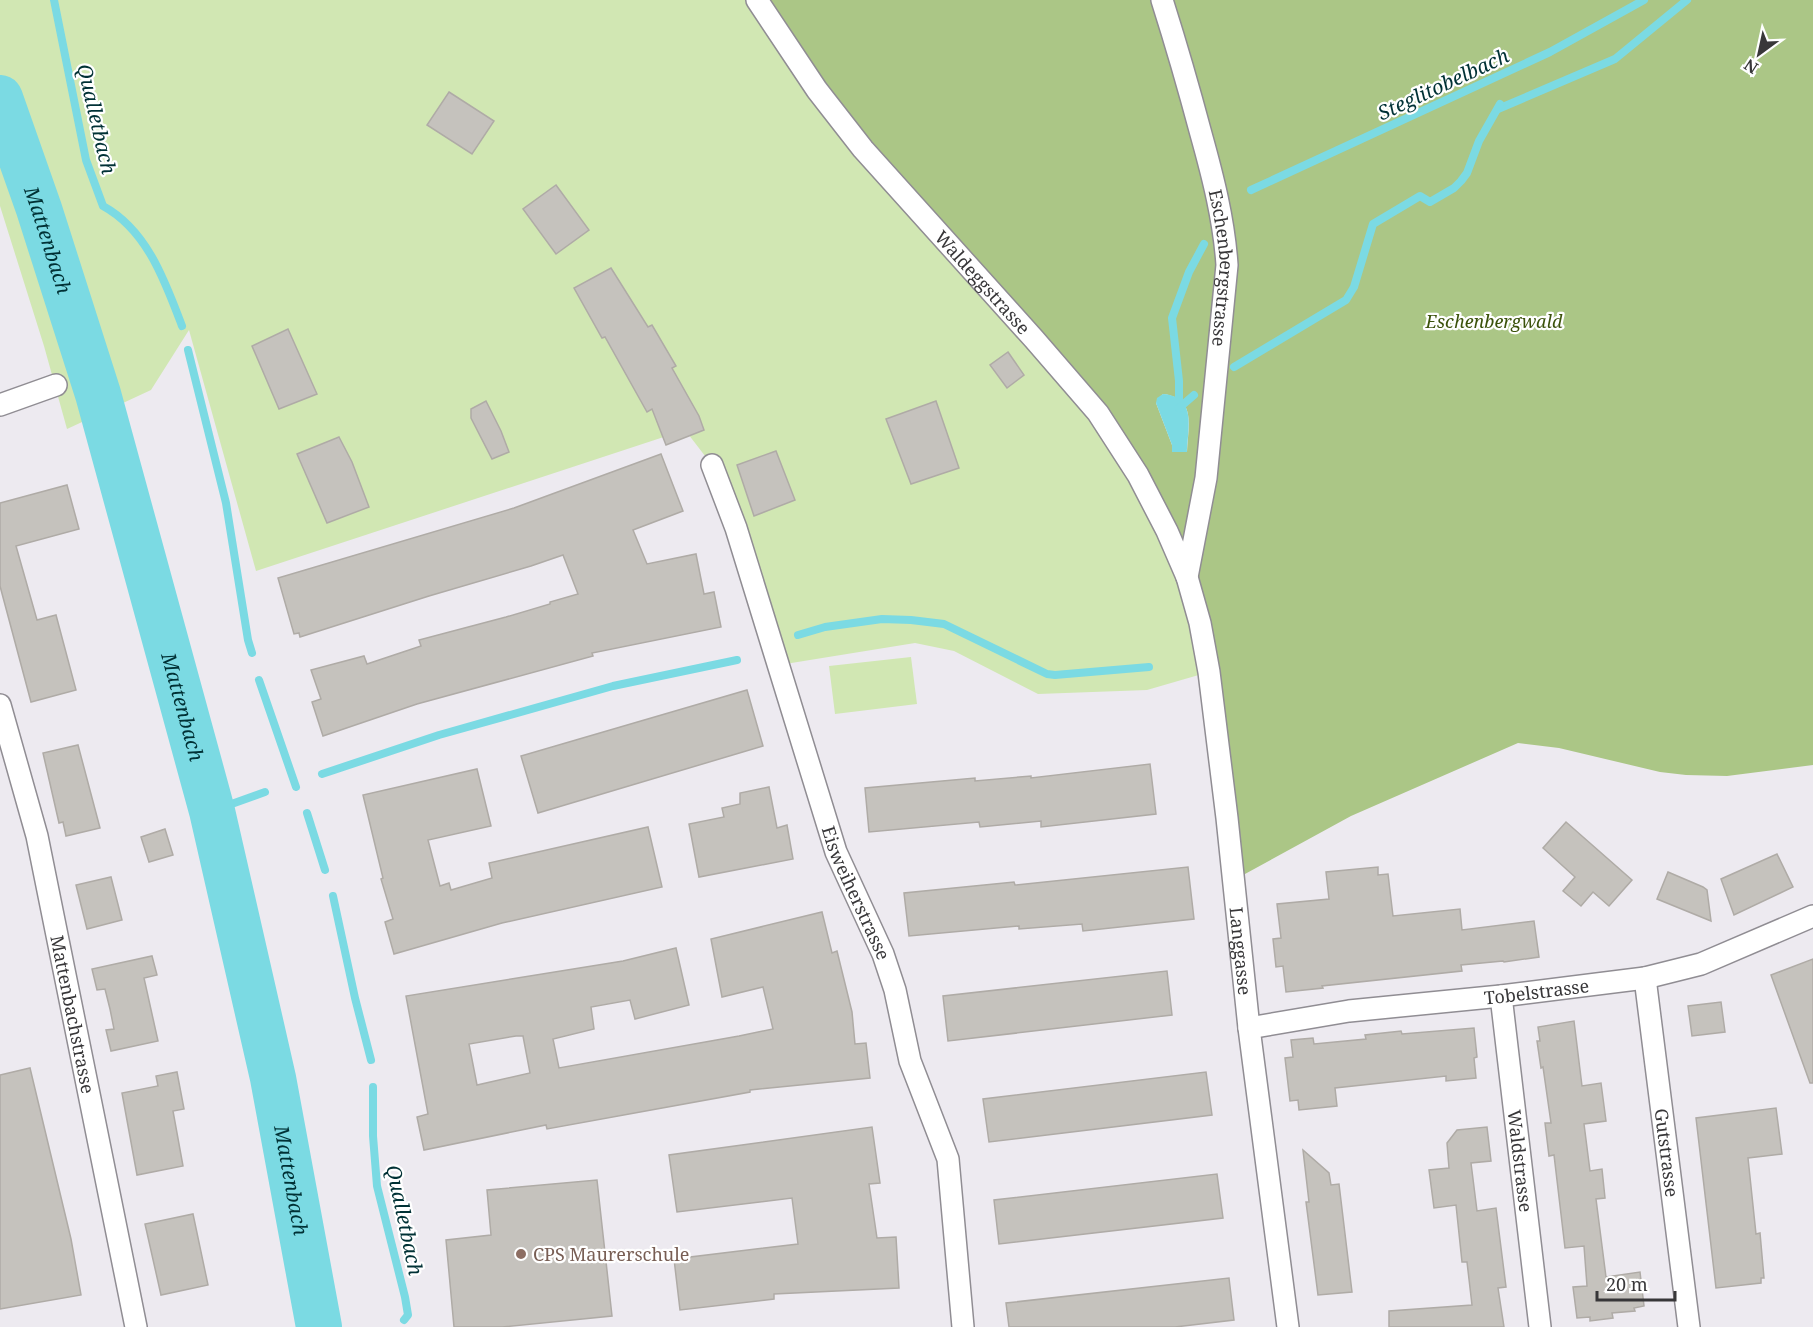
<svg xmlns="http://www.w3.org/2000/svg" width="1813" height="1327" font-family="'Noto Serif',serif">
  <rect width="100%" height="100%" fill="#edeaf0"/>
  <g fill="#d1e7b3">
    <polygon points="0,0 757,0 1080,390 1154,504 1209,672 1147,690 1038,694 954,651 915,643 779,665 712,465 685,430 256,571 189,330 151,390 67,429 44,346 0,206"/>
    <polygon points="911,657 917,704 835,714 829,666"/>
  </g>
  <path fill="#abc686" fill-rule="evenodd" d="M 757,0 L 1813,0 L 1813,765 L 1727,776 L 1686,775 L 1660,772 L 1559,748 L 1518,743 L 1351,816 L 1234,880 L 1200,623 L 1138,475 L 964,261 ZM 1163,394 C 1197,398 1188,426 1187,452 L 1172,452 L 1172,445 L 1156,403 Z"/>
  <path fill="#7bdae3" d="M 1163,394 C 1197,397 1188,427 1187,452 L 1172,452 L 1172,445 L 1156,403 L 1157,398 Z"/>
  <g fill="none" stroke-linecap="round" stroke-linejoin="round">
    <g stroke="#7bdae3" stroke-width="8">
      <path d="M 54,0 L 86,160 L 103,206 C 147,230 165,281 182,326"/>
      <polyline points="1498,109 1615,59 1687,0"/>
      <polyline points="1251,190 1550,52 1644,0"/>
      <polyline points="60,276 64,271"/>
      <polyline points="188,350 226,503 248,640 252,653"/>
      <polyline points="1234,367 1346,300 1354,287 1373,224 1420,196 1430,202 1454,188 1461,181 1467,173 1479,141 1500,104"/>
      <polyline points="1179,408 1179,381 1172,318 1189,272 1204,244"/>
      <polyline points="1179,408 1194,395"/>
      <polyline points="798,635 825,627 882,619 911,620 944,624 1047,674 1055,675 1149,667"/>
      <polyline points="259,680 296,787"/>
      <polyline points="322,774 439,735 613,686 737,660"/>
      <polyline points="212,811 265,792"/>
      <polyline points="307,813 325,870"/>
      <polyline points="333,896 355,998 371,1060"/>
      <polyline points="373,1087 373,1136 377,1186 405,1297 408,1315 404,1320"/>
    </g>
    <path stroke="#7bdae3" stroke-width="46" id="s1" d="M 0,98 L 39,209 L 98,394 L 212,811 L 273,1078 L 319,1327"/>
  </g>
  <g fill="#c5c2bd" stroke="#afaba6" stroke-width="1.5" fill-rule="evenodd">
    <polygon points="449,92 494,121 472,154 427,125"/>
    <polygon points="556,185 589,230 556,254 523,209"/>
    <polygon points="611,268 648,327 652,325 676,366 672,368 699,416 704,430 666,445 652,409 647,412 605,337 602,338 574,288"/>
    <polygon points="288,329 317,394 279,409 252,346"/>
    <polygon points="1008,352 1024,375 1007,388 990,365"/>
    <polygon points="486,401 501,431 509,452 492,459 471,418 471,409"/>
    <polygon points="936,401 959,468 911,484 886,419"/>
    <polygon points="339,437 352,462 369,507 327,523 297,454"/>
    <polygon points="776,451 795,500 754,516 737,465"/>
    <polygon points="661,454 683,511 633,530 647,564 696,554 704,594 714,592 721,627 592,653 593,656 417,704 323,736 312,702 321,699 311,670 364,656 367,664 421,646 419,640 506,617 550,604 550,602 578,594 563,555 531,566 429,596 300,637 299,633 294,634 278,578 514,508"/>
    <polygon points="67,485 79,529 16,546 37,620 56,615 76,690 31,702 0,586 0,503"/>
    <polygon points="747,690 763,746 538,813 521,756"/>
    <polygon points="78,745 100,828 66,836 63,822 59,823 43,753"/>
    <polygon points="1150,764 1156,814 1041,827 1041,821 980,827 979,822 869,832 865,788 975,778 975,781 1031,776 1031,778"/>
    <polygon points="477,769 491,826 428,840 440,886 449,883 451,890 492,878 489,863 648,827 662,887 502,923 394,954 385,922 393,919 381,879 383,878 363,795"/>
    <polygon points="769,787 777,828 787,825 793,859 699,877 689,824 724,817 722,808 740,804 740,793"/>
    <polygon points="1566,822 1632,880 1609,906 1593,892 1581,906 1563,891 1575,877 1543,848"/>
    <polygon points="165,829 173,855 149,862 141,837"/>
    <polygon points="1777,854 1793,887 1734,915 1721,879"/>
    <polygon points="1188,867 1194,919 1083,931 1082,924 1019,929 1019,926 909,936 904,893 1014,882 1015,885"/>
    <polygon points="1378,867 1378,875 1388,874 1393,916 1460,909 1462,930 1534,921 1539,957 1504,962 1503,961 1461,965 1462,971 1322,986 1323,988 1286,992 1283,966 1276,967 1273,939 1281,938 1277,904 1329,899 1326,872"/>
    <polygon points="1668,872 1703,887 1707,890 1711,921 1657,899"/>
    <polygon points="111,877 122,920 87,929 76,885"/>
    <path d="M 822,912 L 832,953 L 837,951 L 852,1012 L 855,1044 L 866,1043 L 870,1078 L 750,1090 L 750,1092 L 547,1129 L 546,1125 L 424,1150 L 417,1117 L 428,1114 L 406,996 L 623,961 L 676,948 L 689,1005 L 635,1019 L 630,1000 L 591,1007 L 594,1029 L 553,1039 L 559,1068 L 739,1036 L 773,1029 L 763,987 L 722,997 L 711,939 ZM 516,1036 L 523,1036 L 530,1073 L 477,1085 L 469,1044 Z"/>
    <polygon points="152,956 157,975 144,978 158,1041 111,1051 106,1030 114,1029 110,1009 105,989 97,990 92,969"/>
    <polygon points="1813,959 1813,1083 1810,1083 1771,975"/>
    <polygon points="1167,971 1172,1015 948,1041 943,996"/>
    <polygon points="1721,1002 1725,1032 1692,1036 1688,1006"/>
    <polygon points="1574,1021 1582,1086 1601,1083 1606,1121 1584,1124 1590,1171 1602,1169 1605,1198 1596,1199 1606,1277 1640,1272 1644,1306 1634,1308 1635,1311 1612,1313 1613,1318 1590,1321 1590,1317 1577,1318 1573,1287 1587,1286 1584,1246 1565,1248 1554,1155 1549,1156 1545,1123 1551,1123 1543,1067 1541,1068 1537,1041 1540,1041 1538,1027"/>
    <polygon points="1474,1028 1477,1057 1474,1058 1476,1078 1446,1081 1446,1076 1335,1088 1337,1106 1299,1110 1298,1100 1290,1101 1285,1058 1293,1057 1291,1040 1313,1038 1314,1044 1366,1039 1365,1035 1401,1031 1402,1034"/>
    <polygon points="30,1068 71,1239 81,1295 0,1309 0,1075"/>
    <polygon points="177,1072 184,1109 173,1111 183,1166 137,1175 122,1093 158,1086 156,1076"/>
    <polygon points="1206,1072 1212,1115 989,1142 983,1099"/>
    <polygon points="1776,1108 1782,1154 1748,1158 1756,1234 1760,1233 1764,1278 1761,1278 1761,1283 1716,1288 1696,1118"/>
    <polygon points="872,1127 880,1183 869,1184 877,1238 896,1237 899,1288 774,1294 774,1299 680,1310 674,1259 798,1244 792,1198 677,1212 669,1155"/>
    <polygon points="1487,1127 1491,1161 1471,1163 1477,1211 1496,1208 1506,1287 1498,1288 1504,1327 1389,1327 1389,1311 1472,1305 1467,1262 1462,1262 1456,1205 1434,1208 1429,1170 1449,1168 1447,1143 1457,1130"/>
    <polygon points="1303,1150 1329,1173 1331,1185 1339,1184 1352,1292 1318,1295 1306,1202 1309,1202"/>
    <polygon points="1217,1174 1223,1218 999,1244 994,1200"/>
    <polygon points="597,1180 612,1316 502,1327 454,1327 446,1240 491,1235 487,1190"/>
    <polygon points="193,1214 208,1285 161,1295 145,1224"/>
    <polygon points="1229,1278 1234,1320 1175,1327 1009,1327 1006,1303"/>
  </g>
  <g fill="none" stroke-linecap="round" stroke-linejoin="round">
    <g stroke="#908d93" stroke-width="24">
      <g id="street">
        <path id="s2" d="M 757,0 L 817,90 L 863,149 L 1034,339 L 1098,413 L 1138,475 L 1167,531 L 1187,577 L 1200,623 L 1209,672 L 1227,818 L 1249,1028 L 1288,1327"/>
        <path id="s3" d="M 1162,0 C 1176,44 1189,89 1201,134 C 1213,177 1224,220 1227,265 L 1206,478 L 1187,577"/>
        <polyline points="0,405 56,385"/>
        <path id="s4" d="M 712,465 L 736,528 L 836,852 L 883,954 L 895,990 L 910,1061 L 948,1159 L 963,1327"/>
        <path id="s5" d="M 0,705 L 37,836 L 136,1327"/>
        <path id="s6" d="M 1645,978 L 1689,1327"/>
        <path id="s7" d="M 1501,996 L 1540,1327"/>
        <path id="s8" d="M 1249,1028 L 1349,1011 L 1501,996 L 1645,978 L 1701,964 L 1813,916"/>
      </g>
    </g>
    <use href="#street" stroke="#fff" stroke-width="21"/>
  </g>
  <circle fill="#8d6e63" stroke="#fff" stroke-width="2" cx="521" cy="1254" r="6"/>
  <g text-anchor="middle" dominant-baseline="central" stroke-width="4.5" stroke-linejoin="round" paint-order="stroke">
    <g font-size="18" fill="#383739" stroke="#fff">
      <text stroke="none"><textPath href="#s3" startOffset="276">Eschenbergstrasse</textPath></text>
      <text stroke="none"><textPath href="#s2" startOffset="362">Waldeggstrasse</textPath></text>
      <text stroke="none"><textPath href="#s4" startOffset="452">Eisweiherstrasse</textPath></text>
      <text stroke="none"><textPath href="#s2" startOffset="1102">Langgasse</textPath></text>
      <text stroke="none"><textPath href="#s8" startOffset="290">Tobelstrasse</textPath></text>
      <text stroke="none"><textPath href="#s5" startOffset="318">Mattenbachstrasse</textPath></text>
      <text stroke="none"><textPath href="#s6" startOffset="176">Gutstrasse</textPath></text>
      <text stroke="none"><textPath href="#s7" startOffset="166">Waldstrasse</textPath></text>
    </g>
    <g font-size="18" font-style="italic" fill="#3b520b" stroke="#fff">
      <text x="1494" y="321">Eschenbergwald</text>
    </g>
    <g font-size="18" fill="#785e54" stroke="#fff" text-anchor="start">
      <text x="533" y="1254">CPS Maurerschule</text>
    </g>
    <g font-size="20" font-style="italic" fill="#003135" stroke="#fff">
      <text transform="translate(1443 84) rotate(-25)">Steglitobelbach</text>
      <text transform="translate(97 119) rotate(77)">Qualletbach</text>
      <text stroke="none"><textPath href="#s1" startOffset="150">Mattenbach</textPath></text>
      <text stroke="none"><textPath href="#s1" startOffset="636">Mattenbach</textPath></text>
      <text stroke="none"><textPath href="#s1" startOffset="1122">Mattenbach</textPath></text>
      <text transform="translate(405 1220) rotate(78)">Qualletbach</text>
    </g>
  </g>
  <g transform="translate(1759 54) rotate(213)" stroke="#ffffff" stroke-width="4.5" paint-order="stroke">
  <path d="M0-4.5L10 22L0 15L-10 22Z" fill="#383739"/>
  <text y="-9" font-size="16" font-weight="bold" text-anchor="middle" fill="#383739">N</text>
  </g>
  <path d="M1597 1291v9h78v-9" fill="none" stroke="#383739" stroke-width="3"/>
  <text x="1606" y="1291" font-size="18" fill="#383739" stroke="#ffffff" stroke-width="4.5" paint-order="stroke">20 m</text>
</svg>
